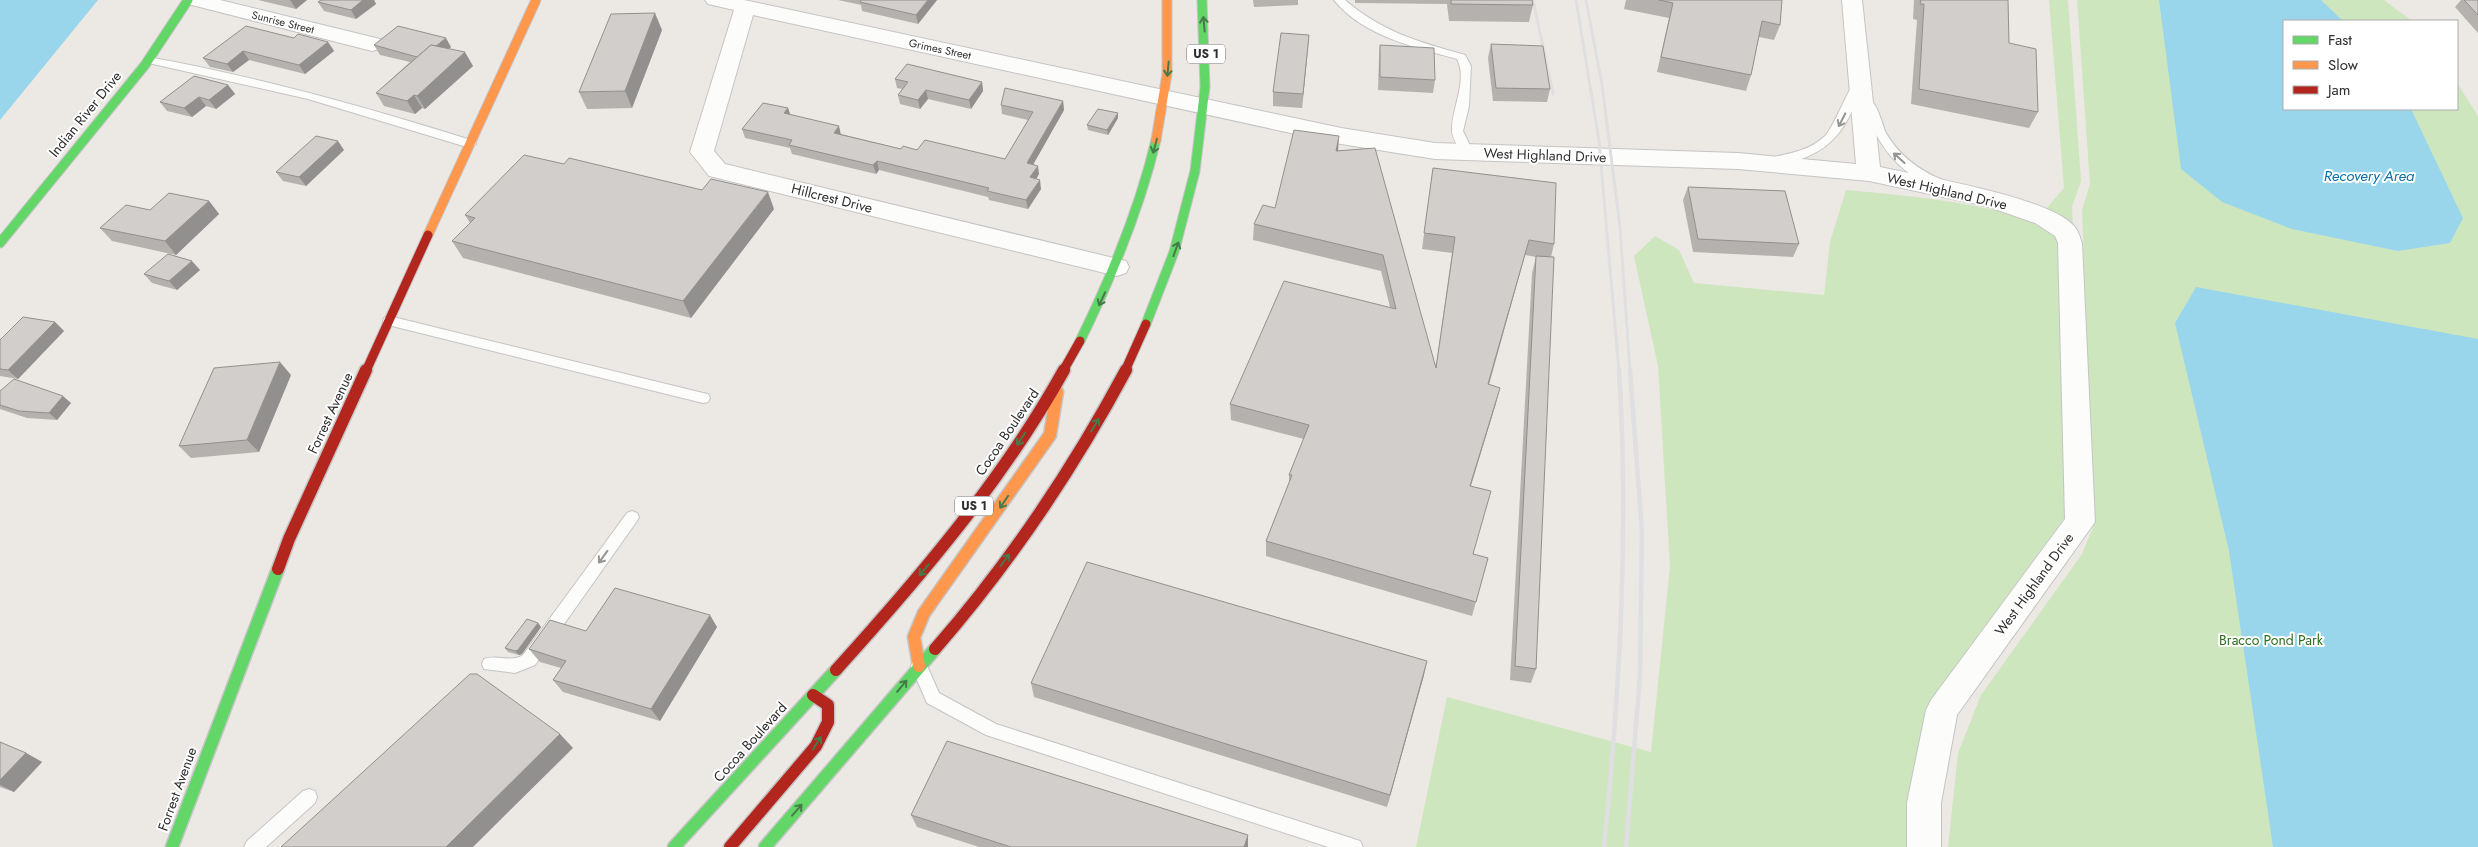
<svg xmlns="http://www.w3.org/2000/svg" width="2478" height="847" font-family="Jost,sans-serif">
  <rect width="100%" height="100%" fill="#ece8e4"/>
  <g fill="#cee6be">
    <polygon points="2049,0 2068,0 2081,181 2072,207 2073,227 2045,210 2064,188"/>
    <polygon points="2077,0 2384,0 2412,21 2284,21 2284,109 2457,109 2457,83 2478,116 2478,847 1948,847 1958,753 1981,695 2082,554 2094,525 2082,210 2090,184"/>
    <path d="M 1846,190 C 1886,194 2044,205 2059,242 L 2066,516 L 1928,704 L 1909,799 L 1908,847 L 1416,847 L 1447,697 L 1651,752 L 1670,566 L 1658,366 L 1634,256 L 1655,236 L 1679,250 L 1694,283 L 1824,295 L 1830,242 Z"/>
  </g>
  <g fill="#99d6ec">
    <polygon points="0,0 98,0 0,120"/>
    <polygon points="2159,0 2321,0 2343,21 2284,21 2284,109 2411,109 2463,218 2450,243 2398,251 2292,229 2222,202 2181,169"/>
    <polygon points="2196,287 2478,339 2478,847 2273,847 2229,551 2175,323"/>
  </g>
  <g fill="none" stroke-linecap="round" stroke-linejoin="round">
    <g stroke="#c5c4c5" stroke-width="2">
      <g id="lane">
        <path d="M 1334,0 L 1345,0 C 1382,32 1419,42 1465,55 L 1471,66 L 1469,106 L 1463,131 L 1473,152 L 1471,155 L 1463,155 C 1459,148 1451,137 1452,129 C 1452,108 1468,80 1457,59 C 1414,47 1363,36 1334,0 Z"/>
        <path d="M 148,57 C 259,77 367,107 474,141 L 476,144 L 470,148 L 308,99 L 144,62 L 143,60 Z"/>
        <path d="M 1858,80 L 1864,83 C 1849,120 1839,147 1798,160 C 1790,162 1779,166 1771,164 L 1771,158 C 1790,153 1809,151 1825,136 C 1835,126 1850,82 1858,80 Z"/>
        <path d="M 1869,100 C 1878,103 1882,125 1886,133 C 1900,157 1920,171 1945,181 L 1947,184 L 1945,187 C 1939,189 1933,185 1927,183 C 1893,169 1874,137 1863,104 Z"/>
        <polygon points="389,316 703,393 708,394 710,398 708,402 703,403 384,324 383,321 384,318"/>
        <path d="M 632,511 L 637,513 L 639,517 L 637,521 L 535,665 L 515,673 L 484,669 L 482,664 L 484,659 C 497,654 511,663 523,655 L 627,513 Z"/>
        <polygon points="919,659 925,661 939,693 996,724 1354,839 1360,841 1363,847 1328,847 986,735 927,703 911,666 913,661"/>
        <polygon points="309,789 315,791 317,797 315,803 266,847 244,847 247,841 303,791"/>
      </g>
    </g>
    <g stroke="#c5c4c5" stroke-width="2">
      <g id="street">
        <polygon points="185,0 220,0 380,39 383,44 380,49 372,51 188,4"/>
        <path d="M 705,0 L 744,0 L 1341,128 L 1435,143 L 1738,153 L 1856,164 L 1842,0 L 1862,0 L 1880,167 C 1921,176 2049,197 2074,226 C 2078,230 2080,237 2082,243 L 2095,522 L 1957,715 L 1941,803 L 1941,847 L 1907,847 L 1907,803 L 1926,710 L 1931,700 L 2065,519 L 2058,243 L 2055,236 L 2035,223 L 1986,206 L 1869,181 L 1738,169 L 1435,159 L 1341,144 L 753,15 L 714,151 L 725,164 L 1126,261 L 1129,267 L 1126,273 L 1117,276 L 709,176 L 690,152 L 734,10 L 708,4 Z"/>
      </g>
    </g>
    <g stroke="#c5c4c5" stroke-width="11">
      <g id="fast-far1">
        <polyline points="0,243 145,65 188,0"/>
        <polyline points="1146,324 1174,252 1195,171 1205,87 1202,0"/>
        <path d="M 1080,341 C 1112,276 1139,211 1156,140"/>
      </g>
    </g>
    <g stroke="#c5c4c5" stroke-width="15">
      <g id="fast">
        <polyline points="172,847 278,569"/>
        <polyline points="674,847 836,670"/>
        <polyline points="765,847 935,649"/>
      </g>
    </g>
    <g stroke="#c5c4c5" stroke-width="11">
      <g id="slow-far1">
        <polyline points="1156,140 1167,74 1167,0"/>
        <polyline points="428,235 536,0"/>
      </g>
    </g>
    <g stroke="#c5c4c5" stroke-width="15">
      <polyline id="slow" points="919,666 914,637 924,613 1050,435 1057,392"/>
    </g>
    <g stroke="#c5c4c5" stroke-width="11">
      <g id="jam-far1">
        <polyline points="366,371 428,235"/>
        <polyline points="1063,371 1080,341"/>
        <polyline points="1125,371 1146,324"/>
      </g>
    </g>
    <g stroke="#c5c4c5" stroke-width="15">
      <g id="jam">
        <polyline points="278,569 289,539 366,370"/>
        <path d="M 935,649 C 1009,564 1073,469 1126,370"/>
        <path d="M 836,670 C 920,577 1003,480 1064,370"/>
        <polyline points="730,847 816,746 828,722 828,705 813,695"/>
      </g>
    </g>
    <use href="#lane" fill="#fcfcfb" fill-rule="evenodd"/>
    <use href="#street" fill="#fcfcfb" fill-rule="evenodd"/>
    <use href="#fast-far1" stroke="#63d668" stroke-width="9"/>
    <use href="#fast" stroke="#63d668" stroke-width="12"/>
    <use href="#slow-far1" stroke="#ff974d" stroke-width="9"/>
    <use href="#slow" stroke="#ff974d" stroke-width="12"/>
    <use href="#jam-far1" stroke="#b3261e" stroke-width="9"/>
    <use href="#jam" stroke="#b3261e" stroke-width="12"/>
    <g stroke="#dfdfe1" stroke-width="3">
      <polyline points="1533,0 1553,94"/>
      <polyline points="1576,0 1599,141 1619,371"/>
      <polyline points="1586,0 1602,85 1620,227 1630,371"/>
    </g>
    <g stroke="#dfdfe1" stroke-width="4.5">
      <path d="M 1604,847 C 1620,688 1629,529 1619,370"/>
      <polyline points="1626,847 1640,676 1642,532 1630,370"/>
    </g>
  </g>
  <g fill="#b4b1af">
    <polygon points="258,0 307,0 296,9"/>
    <polygon points="321,0 374,0 376,4 356,19 324,11 318,2"/>
    <polygon points="838,0 937,0 918,24 862,11 861,5"/>
    <polygon points="1253,0 1298,0 1298,5 1254,7"/>
    <polygon points="1355,0 1532,0 1533,5 1529,22 1449,21 1447,4 1355,3"/>
    <polygon points="1626,0 1782,0 1780,25 1774,40 1759,37 1751,75 1746,91 1657,72 1669,18 1624,9"/>
    <polygon points="1914,0 2008,0 2009,43 2038,112 2029,128 1911,104 1917,20 1913,19"/>
    <polygon points="2461,0 2478,0 2478,33 2455,7"/>
    <polygon points="662,30 632,108 587,109 579,92"/>
    <polygon points="1309,35 1302,108 1273,106 1273,92"/>
    <polygon points="294,38 328,42 334,51 305,74 249,60 233,72 210,67 203,58"/>
    <polygon points="1491,44 1550,89 1547,102 1493,101 1488,58"/>
    <polygon points="374,45 451,47 449,49 473,66 425,109 422,108 415,114 384,106 376,93 410,62 380,55"/>
    <polygon points="1380,45 1435,80 1433,93 1378,90 1379,58"/>
    <polygon points="895,79 982,82 983,91 971,109 928,99 920,109 900,104 898,95 902,89 897,88"/>
    <polygon points="228,85 235,94 216,109 206,106 192,117 167,111 160,102"/>
    <polygon points="1063,101 1064,110 1033,164 1039,174 1036,179 1041,189 1028,209 989,200 988,197 879,170 876,174 792,154 790,148 745,138 742,129 788,108 790,115 841,134 901,149 917,150 1005,159 1028,120 1002,114 1001,105"/>
    <polygon points="1118,118 1108,135 1088,130 1087,125"/>
    <polygon points="344,150 306,186 283,181 276,172"/>
    <polygon points="1338,150 1436,366 1452,253 1422,249 1433,168 1554,244 1551,257 1536,669 1531,683 1510,680 1532,273 1536,257 1525,255 1489,385 1496,403 1471,486 1474,554 1488,558 1472,616 1266,556 1266,541 1289,483 1289,475 1304,439 1231,420 1230,404 1390,307 1381,271 1253,240 1254,224 1275,208"/>
    <polygon points="1688,187 1799,244 1793,257 1693,252 1683,200"/>
    <polygon points="209,201 219,214 176,255 112,241 100,228"/>
    <polygon points="774,209 691,318 463,258 452,241 470,223 465,215"/>
    <polygon points="200,270 177,290 152,283 144,274"/>
    <polygon points="55,322 64,331 18,379 0,376 0,340"/>
    <polygon points="291,375 259,452 191,458 179,446"/>
    <polygon points="0,391 71,403 57,420 27,418 0,409"/>
    <polygon points="538,623 541,627 522,654 519,655 508,652 505,648"/>
    <polygon points="717,627 660,721 563,692 553,680 561,668 540,662 529,649 586,631"/>
    <polygon points="1424,675 1387,807 1034,697 1031,683"/>
    <polygon points="0,742 26,753 42,762 14,792 0,787"/>
    <polygon points="911,815 1248,847 979,847 917,827"/>
  </g>
  <g fill="#92908e">
    <polygon points="290,0 307,0 296,9"/>
    <polygon points="363,0 374,0 376,4 356,19 351,10"/>
    <polygon points="928,0 937,0 918,24 916,15"/>
    <polygon points="655,13 662,30 632,108 625,91"/>
    <polygon points="1309,35 1308,48 1302,108 1303,94"/>
    <polygon points="446,38 451,47 427,67 422,58"/>
    <polygon points="328,42 334,51 305,74 299,65"/>
    <polygon points="243,51 249,60 233,72 227,64"/>
    <polygon points="465,52 473,66 425,109 417,96"/>
    <polygon points="982,82 983,91 971,109 969,100"/>
    <polygon points="228,85 235,94 216,109 209,100"/>
    <polygon points="926,90 928,99 920,109 918,100"/>
    <polygon points="414,95 422,108 415,114 407,101"/>
    <polygon points="199,97 206,106 192,117 184,108"/>
    <polygon points="1063,101 1064,110 1029,172 1027,163"/>
    <polygon points="788,108 791,117 784,113"/>
    <polygon points="1118,113 1118,118 1108,135 1107,130"/>
    <polygon points="839,126 841,135 834,133"/>
    <polygon points="1339,136 1338,152 1336,151"/>
    <polygon points="338,141 344,150 306,186 299,177"/>
    <polygon points="877,161 879,170 876,174 873,165"/>
    <polygon points="1038,166 1039,174 1032,186 1030,177"/>
    <polygon points="1040,180 1041,189 1028,209 1026,200"/>
    <polygon points="768,192 774,209 691,318 683,301"/>
    <polygon points="209,201 219,214 176,255 165,241"/>
    <polygon points="1529,240 1525,255 1484,400 1488,384"/>
    <polygon points="192,261 200,270 177,290 169,281"/>
    <polygon points="55,322 64,331 18,379 8,370"/>
    <polygon points="280,362 291,375 259,452 247,440"/>
    <polygon points="1500,388 1496,403 1466,500 1470,486"/>
    <polygon points="63,396 71,403 57,420 49,413"/>
    <polygon points="710,615 717,627 660,721 651,709"/>
    <polygon points="538,623 541,627 522,654 519,655 515,651"/>
    <polygon points="1427,661 1424,675 1387,807 1390,795"/>
    <polygon points="560,734 573,748 473,847 446,847"/>
    <polygon points="26,753 42,762 14,792 0,785 0,780"/>
    <polygon points="1248,835 1248,847 1244,847"/>
  </g>
  <g fill="#d1cecb" stroke="#92908e">
    <polygon points="321,0 363,0 351,10 318,2"/>
    <polygon points="861,0 928,0 916,15 860,2"/>
    <polygon points="1451,0 1532,0 1533,5 1451,4"/>
    <polygon points="1659,0 1782,0 1780,25 1762,21 1751,75 1661,57 1673,3"/>
    <polygon points="1921,0 2008,0 2009,43 2036,49 2038,112 1919,89 1924,4 1920,4"/>
    <polygon points="2464,0 2478,0 2478,15"/>
    <polygon points="655,13 625,91 579,92 611,14"/>
    <polygon points="246,26 294,38 298,34 328,42 299,65 243,51 227,64 203,58"/>
    <polygon points="398,26 446,38 436,46 431,45 417,57 374,45"/>
    <polygon points="1281,33 1309,35 1303,94 1273,92"/>
    <polygon points="1491,44 1543,46 1550,89 1496,88"/>
    <polygon points="431,45 465,52 417,96 414,95 407,101 376,93"/>
    <polygon points="1380,45 1434,48 1435,80 1380,77"/>
    <polygon points="907,64 982,82 969,100 926,90 918,100 898,95 908,82 895,79"/>
    <polygon points="194,76 228,85 209,100 199,97 184,108 160,102"/>
    <polygon points="1005,88 1063,101 1027,163 1038,166 1030,177 1040,180 1026,200 987,191 989,188 877,161 873,165 789,145 792,140 742,129 763,103 788,108 784,113 839,126 834,133 901,149 903,146 917,150 925,140 1005,159 1033,112 1001,105"/>
    <polygon points="1098,109 1118,113 1107,130 1087,125"/>
    <polygon points="1294,130 1339,136 1336,151 1375,148 1436,368 1455,237 1424,233 1433,168 1556,183 1554,244 1529,240 1488,384 1500,388 1470,486 1491,491 1473,554 1488,558 1476,602 1266,541 1292,475 1289,475 1309,425 1230,404 1284,281 1396,309 1383,255 1254,224 1263,205 1275,208"/>
    <polygon points="316,136 338,141 299,177 276,172"/>
    <polygon points="524,155 564,164 569,158 702,190 711,179 768,192 683,301 452,241 475,218 465,215"/>
    <polygon points="1688,187 1785,191 1799,244 1698,239"/>
    <polygon points="169,193 209,201 165,241 100,228 126,205 150,210"/>
    <polygon points="168,254 192,261 169,281 144,274"/>
    <polygon points="1536,256 1554,257 1536,669 1515,666"/>
    <polygon points="23,317 55,322 8,370 0,369 0,340"/>
    <polygon points="280,362 247,440 179,446 214,368"/>
    <polygon points="14,379 63,396 49,413 19,411 0,405 0,391"/>
    <polygon points="1087,562 1427,661 1390,795 1031,683"/>
    <polygon points="615,588 710,615 651,709 553,680 566,661 529,649 550,620 586,631"/>
    <polygon points="527,619 538,623 518,650 515,651 505,648"/>
    <polygon points="470,674 477,674 560,734 446,847 281,847"/>
    <polygon points="947,741 1248,835 1244,847 1011,847 911,815"/>
    <polygon points="0,742 26,753 0,780"/>
  </g>
  <defs><path id="oneway-shaft" d="M-6 0H5M1.5-3L5.5 0L1.5 3" fill="none" stroke-width="1.6" stroke-linecap="round" stroke-linejoin="round" transform="scale(1.25)"/></defs>
  <g stroke="#467a48">
    <use href="#oneway-shaft" transform="translate(1204 24) rotate(-95)"/>
    <use href="#oneway-shaft" transform="translate(1168 69) rotate(95)"/>
    <use href="#oneway-shaft" transform="translate(1155 146) rotate(105)"/>
    <use href="#oneway-shaft" transform="translate(1176 249) rotate(-70)"/>
    <use href="#oneway-shaft" transform="translate(1102 299) rotate(115)"/>
    <use href="#oneway-shaft" transform="translate(1095 425) rotate(-59)"/>
    <use href="#oneway-shaft" transform="translate(1021 439) rotate(124)"/>
    <use href="#oneway-shaft" transform="translate(1004 502) rotate(124)"/>
    <use href="#oneway-shaft" transform="translate(1005 560) rotate(-53)"/>
    <use href="#oneway-shaft" transform="translate(924 570) rotate(130)"/>
    <use href="#oneway-shaft" transform="translate(902 686) rotate(-50)"/>
    <use href="#oneway-shaft" transform="translate(817 743) rotate(-58)"/>
    <use href="#oneway-shaft" transform="translate(797 810) rotate(-49)"/>
  </g>
  <g stroke="#959594">
    <use href="#oneway-shaft" transform="translate(1842 120) rotate(117)"/>
    <use href="#oneway-shaft" transform="translate(1899 158) rotate(-138)"/>
    <use href="#oneway-shaft" transform="translate(603 557) rotate(126)"/>
  </g>
  <g text-anchor="middle" dominant-baseline="central" stroke-width="4" stroke-linejoin="round" paint-order="stroke">
    <g font-size="11" fill="#2e2e2e" stroke="#fff">
      <text transform="translate(283 22) rotate(14)">Sunrise Street</text>
      <text transform="translate(940 49) rotate(12)">Grimes Street</text>
    </g>
    <g fill="#fff" stroke="#6d6d6d" stroke-width="1">
      <rect x="1187" y="44.5" width="38" height="19" rx="4"/>
      <rect x="955" y="496.5" width="38" height="19" rx="4"/>
    </g>
    <g font-size="12" font-weight="bold" fill="#2e2e2e">
      <text x="1206" y="54">US 1</text>
      <text x="974" y="506">US 1</text>
    </g>
    <g font-size="14" fill="#2e2e2e" stroke="#fff">
      <text transform="translate(85 114) rotate(-51)">Indian River Drive</text>
      <text transform="translate(1545 155) rotate(2)">West Highland Drive</text>
      <text transform="translate(1947 191) rotate(13)">West Highland Drive</text>
      <text transform="translate(832 198) rotate(14)">Hillcrest Drive</text>
      <text transform="translate(330 413) rotate(-65)">Forrest Avenue</text>
      <text transform="translate(1007 432) rotate(-56)">Cocoa Boulevard</text>
      <text transform="translate(2034 584) rotate(-54)">West Highland Drive</text>
      <text transform="translate(750 742) rotate(-48)">Cocoa Boulevard</text>
      <text transform="translate(177 789) rotate(-70)">Forrest Avenue</text>
    </g>
    <g font-size="14" fill="#2c6e1b" stroke="#fff">
      <text x="2271" y="640">Bracco Pond Park</text>
    </g>
    <g font-size="15" font-style="italic" fill="#0d6fa3" stroke="#fff">
      <text x="2369" y="176">Recovery Area</text>
    </g>
  </g>
  <rect x="2283" y="20" width="175" height="90" fill="#ffffff" stroke="#ababab"/>
  <rect x="2293" y="36" width="25" height="8" fill="#63d668" stroke="#ababab"/>
  <text x="2328" y="45" font-size="15" fill="#2e2e2e">Fast</text>
  <rect x="2293" y="61" width="25" height="8" fill="#ff974d" stroke="#ababab"/>
  <text x="2328" y="70" font-size="15" fill="#2e2e2e">Slow</text>
  <rect x="2293" y="86" width="25" height="8" fill="#b3261e" stroke="#ababab"/>
  <text x="2328" y="95" font-size="15" fill="#2e2e2e">Jam</text>
</svg>
